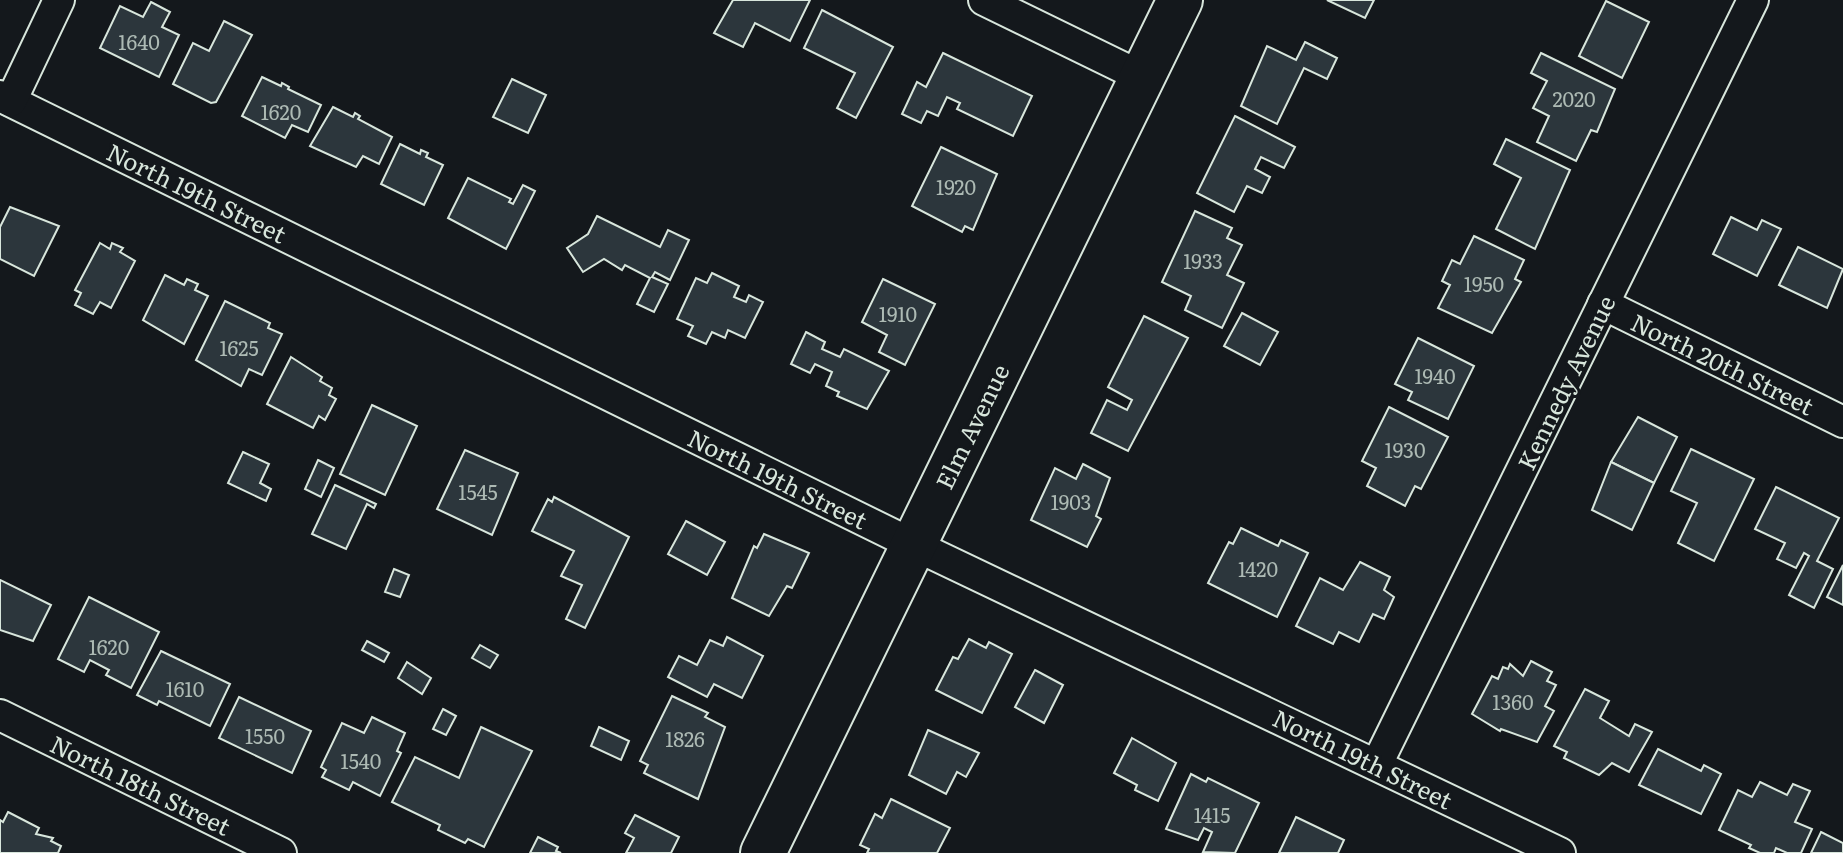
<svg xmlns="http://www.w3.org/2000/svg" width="1843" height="853" font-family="Literata,serif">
  <rect width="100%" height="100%" fill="#14181c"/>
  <g fill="#2c363c" stroke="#d8e6dc" stroke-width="2">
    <polygon points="733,0 810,0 790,41 755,23 743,47 714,33"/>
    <polygon points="1327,0 1374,0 1365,18"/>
    <polygon points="1606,1 1649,22 1622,78 1579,56"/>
    <polygon points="151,2 170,12 162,27 179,35 159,77 100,48 120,6 143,17"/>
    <polygon points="822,10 893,47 856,118 837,108 855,73 804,48"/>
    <polygon points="224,21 252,35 216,102 211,103 173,84 193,43 209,51"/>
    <polygon points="1305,42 1337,58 1327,79 1304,68 1277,124 1241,106 1267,46 1296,60"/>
    <polygon points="943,53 1032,96 1013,136 957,109 960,103 947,97 938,116 927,111 921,123 902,114 917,82 926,87"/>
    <polygon points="1541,53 1615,89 1597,132 1591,130 1576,161 1537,142 1549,116 1533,108 1547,81 1531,73"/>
    <polygon points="262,77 281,86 282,83 289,87 288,89 321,105 308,132 292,125 285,138 242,116"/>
    <polygon points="512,79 546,95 528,133 493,117"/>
    <polygon points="333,107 353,117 355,113 360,116 358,119 392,137 379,164 363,156 356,167 310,146"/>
    <polygon points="1235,116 1295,147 1284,168 1261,157 1255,169 1270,177 1262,193 1247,186 1234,212 1197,193"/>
    <polygon points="1506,139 1570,170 1535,249 1496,229 1521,178 1494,164"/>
    <polygon points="400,144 420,154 421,150 428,153 426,157 443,165 424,205 381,184"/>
    <polygon points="941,147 997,174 973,230 965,226 962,232 912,206"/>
    <polygon points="468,178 511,199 509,202 513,204 523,185 535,191 506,249 448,218"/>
    <polygon points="10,207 59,226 34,276 0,259 0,227"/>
    <polygon points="1195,211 1232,228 1227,238 1242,245 1227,275 1244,283 1222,328 1185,310 1191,296 1162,282"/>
    <polygon points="597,216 660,247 668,230 689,240 670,280 655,272 652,277 668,284 654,312 637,304 650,278 625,265 622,270 604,259 583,272 567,248 588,234"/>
    <polygon points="1731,217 1757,230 1762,220 1781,229 1757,276 1713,254"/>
    <polygon points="1474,236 1524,260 1515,279 1521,282 1492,333 1438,308 1450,285 1442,281 1452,260 1460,264"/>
    <polygon points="100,243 110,249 112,243 123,248 120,252 135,261 111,308 100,302 93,314 75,305 81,293 75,290"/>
    <polygon points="1798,247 1843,269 1827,308 1779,285"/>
    <polygon points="712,273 739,286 734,297 746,302 749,295 763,302 745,338 728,330 725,338 712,332 706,344 688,336 693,326 677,319 696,278 707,283"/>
    <polygon points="165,275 184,285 187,279 198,284 195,290 208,296 184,344 143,320"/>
    <polygon points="883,279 935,304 905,365 879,352 887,335 862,322"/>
    <polygon points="225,301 270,323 268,328 282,334 262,375 249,369 241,386 196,360"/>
    <polygon points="1242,313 1278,332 1260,365 1224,346"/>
    <polygon points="1144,316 1188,338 1128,451 1091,433 1107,400 1127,410 1132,400 1108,387"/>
    <polygon points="806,332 825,342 822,349 840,357 844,349 889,371 867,409 837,396 839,392 826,386 832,372 815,364 810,373 791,364"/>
    <polygon points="1418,338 1474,366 1448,419 1408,400 1412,392 1395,384"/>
    <polygon points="291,357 322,377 320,381 332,388 329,395 336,399 325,420 319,416 313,428 267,404"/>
    <polygon points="372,405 417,426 385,495 340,474"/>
    <polygon points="1389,407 1448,437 1421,489 1415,486 1405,506 1367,486 1376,468 1362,461"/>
    <polygon points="1638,417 1677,437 1654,483 1611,462"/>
    <polygon points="1691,449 1754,479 1714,561 1678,543 1697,503 1671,491"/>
    <polygon points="465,450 518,473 492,535 437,509"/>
    <polygon points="243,452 269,464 260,483 271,489 266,501 228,483"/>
    <polygon points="318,460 334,468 321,497 305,489"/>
    <polygon points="1611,462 1654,483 1632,530 1592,510"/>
    <polygon points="1083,464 1110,478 1096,516 1101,519 1087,547 1031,520 1055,468 1076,479"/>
    <polygon points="335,485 376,504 374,508 367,504 346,549 312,534"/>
    <polygon points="1776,487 1839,518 1817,561 1833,569 1814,608 1789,595 1809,556 1804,553 1796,568 1777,559 1785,543 1755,529"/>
    <polygon points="554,497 629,537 585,628 566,619 582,585 561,576 574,551 532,531 548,499 552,502"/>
    <polygon points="686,521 725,542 707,575 668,554"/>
    <polygon points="1241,528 1278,546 1281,540 1308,553 1277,617 1208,583 1229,542 1233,544"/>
    <polygon points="764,534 809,553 792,588 787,586 769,616 732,598 754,546 757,548"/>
    <polygon points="1360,562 1390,577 1384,590 1394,597 1384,619 1373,614 1359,642 1339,632 1333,644 1296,626 1320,578 1343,590"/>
    <polygon points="1843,565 1843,605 1827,597"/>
    <polygon points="394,569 409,575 400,597 385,592"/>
    <polygon points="0,580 51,605 33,641 0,630"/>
    <polygon points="89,597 159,632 131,688 106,675 109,670 90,660 84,672 58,659"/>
    <polygon points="727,637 763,656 742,698 714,684 707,697 668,677 679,656 697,665 710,640 723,646"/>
    <polygon points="969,639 986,648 989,642 1012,654 982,713 936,690 953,657 958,659"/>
    <polygon points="367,641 389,653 384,662 362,650"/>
    <polygon points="480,645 498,655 490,668 472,658"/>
    <polygon points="161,651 230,684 210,726 159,701 157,705 137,695"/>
    <polygon points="1531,661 1552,672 1547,681 1556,685 1545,706 1554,711 1537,742 1501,729 1500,731 1472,714 1492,676 1498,679 1503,667 1508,669 1510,664 1523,676"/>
    <polygon points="407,662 431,678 422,694 398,678"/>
    <polygon points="1035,670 1063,685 1044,723 1015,707"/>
    <polygon points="1585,689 1609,701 1600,718 1629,736 1635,724 1652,732 1629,772 1612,763 1599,775 1564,758 1567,752 1554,746"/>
    <polygon points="672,696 708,713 705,717 725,727 698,799 644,773 648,765 640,761"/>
    <polygon points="239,697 311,731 292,773 219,738"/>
    <polygon points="443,709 456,716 446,735 433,729"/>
    <polygon points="372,717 405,733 397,751 401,753 380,796 353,782 349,790 322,777 326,770 321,767 342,723 364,733"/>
    <polygon points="481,727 532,751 484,847 468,839 465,843 438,830 440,825 392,802 415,757 459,778"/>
    <polygon points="599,727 629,741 621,760 591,746"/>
    <polygon points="928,730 979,753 966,777 957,772 946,794 909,775"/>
    <polygon points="1132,738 1176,763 1158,801 1135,790 1137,785 1114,773"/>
    <polygon points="1658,749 1701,771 1704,765 1721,774 1701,814 1639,785"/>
    <polygon points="1191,774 1206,782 1208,778 1259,803 1235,853 1203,852 1212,832 1204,828 1198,840 1166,829"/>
    <polygon points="1760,782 1787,795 1793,784 1810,791 1795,822 1812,829 1801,853 1787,853 1776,848 1774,853 1760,853 1749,848 1751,845 1719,830 1738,790 1752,797"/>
    <polygon points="891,799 950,828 937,853 867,853 869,849 860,845 875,814 882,818"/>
    <polygon points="8,812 39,828 36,834 53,838 51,841 61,846 58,853 0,853 0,820 3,822"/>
    <polygon points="635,815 679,837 671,853 626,853 634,838 625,833"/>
    <polygon points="1296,817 1344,840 1338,853 1279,853"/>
    <polygon points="1821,832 1843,843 1843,853 1811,853"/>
    <polygon points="538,837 558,847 556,851 561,853 530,853"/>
  </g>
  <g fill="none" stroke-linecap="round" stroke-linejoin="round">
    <g stroke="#d8e6dc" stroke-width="34">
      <g id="street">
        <polyline points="984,0 1142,77"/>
        <polyline points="0,96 914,545 1560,853"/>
        <polyline points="11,101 59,0"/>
        <polyline points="1603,304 1843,422"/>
        <polyline points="0,715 281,853"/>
        <polyline points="1377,764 1753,0"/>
      </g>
    </g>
    <g stroke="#d8e6dc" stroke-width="48">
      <polyline id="secondary" points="763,853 1180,0"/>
    </g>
    <use href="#street" stroke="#14181c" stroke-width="30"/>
    <use href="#secondary" stroke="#14181c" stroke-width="44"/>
  </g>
  <g text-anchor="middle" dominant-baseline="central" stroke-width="6" stroke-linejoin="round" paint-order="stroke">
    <g font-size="20" fill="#adbab4">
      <text x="139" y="41">1640</text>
      <text x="1574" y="98">2020</text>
      <text x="281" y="111">1620</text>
      <text x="956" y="186">1920</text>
      <text x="1203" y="260">1933</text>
      <text x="1484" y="283">1950</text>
      <text x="898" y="313">1910</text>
      <text x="239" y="347">1625</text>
      <text x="1435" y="375">1940</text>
      <text x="1405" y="449">1930</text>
      <text x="478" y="491">1545</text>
      <text x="1071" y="501">1903</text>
      <text x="1258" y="568">1420</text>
      <text x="109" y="646">1620</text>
      <text x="185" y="688">1610</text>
      <text x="1513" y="701">1360</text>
      <text x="265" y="735">1550</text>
      <text x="685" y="738">1826</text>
      <text x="361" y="760">1540</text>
      <text x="1212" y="814">1415</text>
    </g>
    <g font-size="24" fill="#d8e6dc" stroke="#14181c">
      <text transform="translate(197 192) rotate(26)">North 19th Street</text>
      <text transform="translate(1723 363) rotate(26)">North 20th Street</text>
      <text transform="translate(1565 382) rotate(-64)">Kennedy Avenue</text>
      <text transform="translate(971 426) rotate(-64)">Elm Avenue</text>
      <text transform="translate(778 478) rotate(26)">North 19th Street</text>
      <text transform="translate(1363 758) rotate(26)">North 19th Street</text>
      <text transform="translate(141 784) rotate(26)">North 18th Street</text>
    </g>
  </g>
</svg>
